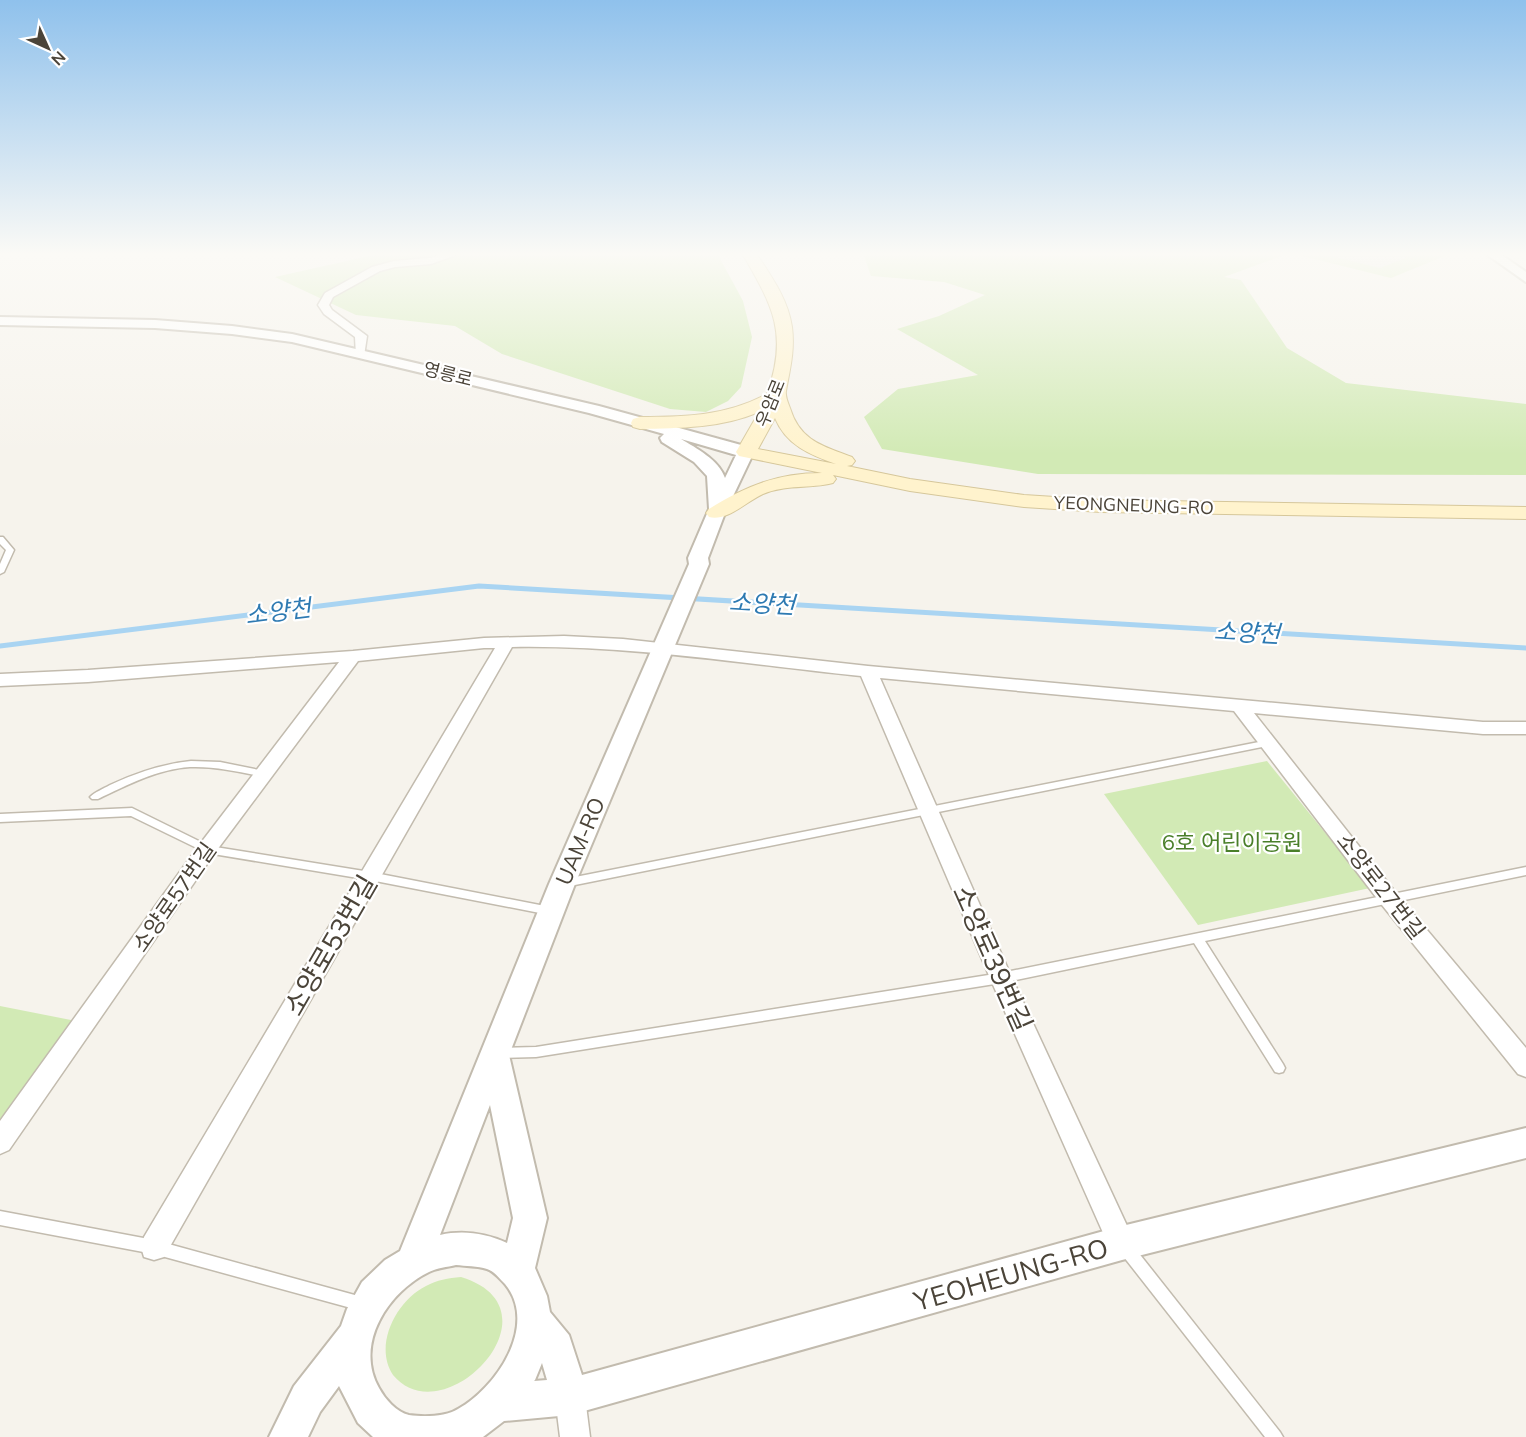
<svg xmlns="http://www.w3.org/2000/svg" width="1526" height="1437" font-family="Mulish,'Noto Sans KR',sans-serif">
  <rect width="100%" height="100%" fill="#f6f3ec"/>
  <g fill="#d2eab5">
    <polygon points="369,253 717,253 743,301 752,337 741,387 728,401 706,412 670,409 502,354 455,326 356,315 275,277 373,255"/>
    <polygon points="863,253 1452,253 1391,278 1290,253 1224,277 1241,280 1287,348 1346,383 1526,404 1526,475 1038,474 882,449 864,417 898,389 978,375 897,329 939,316 985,295 944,282 871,276"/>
    <polygon points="1267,761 1370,888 1198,925 1104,794"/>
    <polygon points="0,1006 76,1021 0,1119"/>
    <path d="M 461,1277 C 566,1309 444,1437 393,1375 C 373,1345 397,1300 426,1286 C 437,1280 448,1278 461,1277 Z"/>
  </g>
  <polygon fill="#e5e3e0" points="1319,253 1418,253 1380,268"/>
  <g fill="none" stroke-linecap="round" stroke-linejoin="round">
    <polyline stroke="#a9d4f2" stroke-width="5" points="0,646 479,586 1526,648"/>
    <g stroke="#c2bbae" stroke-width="3">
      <g id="service">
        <polygon points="0,537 3,537 14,550 4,572 0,574 0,564 6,550 0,544"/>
        <polygon points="1269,740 1272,741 1274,743 1272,745 565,887 561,886 560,883 561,880 565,879"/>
        <path d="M 191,761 L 220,762 L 264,771 L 267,772 L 269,774 L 267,776 L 264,777 C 240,772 215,766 190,767 C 158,769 127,785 98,799 L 92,799 L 90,797 C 95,792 103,789 110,785 C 136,773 162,764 191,761 Z"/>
        <polygon points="132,808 209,846 370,872 550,907 554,908 555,911 554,914 550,915 370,880 207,853 131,816 0,822 0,814"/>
        <polygon points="1526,867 1526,875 1205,941 1283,1064 1285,1068 1283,1072 1279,1073 1275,1072 1194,943 1001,983 536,1057 498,1058 494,1057 492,1053 494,1049 498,1048 536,1047 1001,973"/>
        <polygon points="0,1211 154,1240 362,1297 367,1299 369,1304 367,1309 362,1311 154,1254 0,1225"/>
        <polygon points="1125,1240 1130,1242 1280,1432 1283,1437 1265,1437 1120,1252 1118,1247 1120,1242"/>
      </g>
    </g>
    <g stroke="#c2bbae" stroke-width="3">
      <g id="minor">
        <polygon points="446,253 461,253 431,264 395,267 380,271 333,297 329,305 332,310 367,336 364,356 356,356 355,337 324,314 318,305 325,293 372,267 394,261 430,258"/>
        <path d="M 564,636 L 623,639 L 868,666 L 1483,722 L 1526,722 L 1526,734 L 1483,734 L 1254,713 L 1396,893 L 1526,1048 L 1526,1077 L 1518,1074 L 1382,905 L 1234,711 L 880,678 L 1012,978 L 1135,1243 L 1132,1253 L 1122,1256 L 1112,1253 L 990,978 L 861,676 C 746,664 628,645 512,647 L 164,1257 L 154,1260 L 144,1257 L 141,1247 L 144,1237 L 495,648 L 484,648 L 358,661 L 214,854 L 9,1150 L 0,1154 L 0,1121 L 200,844 L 339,662 L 88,682 L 0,686 L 0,674 L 88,670 L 353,651 L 484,638 Z"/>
        <polygon points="570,1382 580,1387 585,1397 590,1437 560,1437 555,1397 560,1387"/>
      </g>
    </g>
    <g stroke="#c2bbae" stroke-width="4">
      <g id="tertiary">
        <polygon points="1485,253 1499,253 1526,272 1526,282"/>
        <path d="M 0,317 L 155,320 L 232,326 L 292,334 L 599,406 L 752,448 L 754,452 L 725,513 L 708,558 L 709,564 L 575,884 L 509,1055 L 547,1218 L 535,1268 L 547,1296 L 550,1312 L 569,1335 L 582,1375 L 1122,1226 L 1526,1128 L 1526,1158 L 1122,1260 L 570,1415 L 504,1421 L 483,1437 L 373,1437 L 358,1423 L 339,1386 L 320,1412 L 308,1437 L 269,1437 L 294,1386 L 341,1326 L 347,1309 L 362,1282 L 385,1260 L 400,1251 L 549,884 L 689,564 L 688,558 L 709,509 L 707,476 L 694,462 L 662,442 L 660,438 L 664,434 L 589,413 L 292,342 L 232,334 L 155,328 L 0,325 ZM 681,439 L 736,455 L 725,478 C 719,460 696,448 681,439 ZM 490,1105 L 513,1218 L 507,1243 C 485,1233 463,1230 440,1235 ZM 456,1265 C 465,1266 478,1266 487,1269 C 494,1271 500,1279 505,1284 C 539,1325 496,1388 458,1409 C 446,1417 423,1417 409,1415 C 396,1412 385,1399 379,1388 C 354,1344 388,1292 429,1272 C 437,1268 447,1267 456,1265 ZM 542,1363 L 547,1380 L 534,1381 L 535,1380 Z"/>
      </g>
    </g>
    <g stroke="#d6c79b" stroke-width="2">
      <path id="secondary" d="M 742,253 L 756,253 C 771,276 788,299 792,327 C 795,350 790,369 786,391 C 785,396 788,403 790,408 C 800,441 823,446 852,457 L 855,461 L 852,465 L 847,466 L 910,479 L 1024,495 L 1101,500 L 1526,507 L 1526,519 L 1101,512 L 1024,507 L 910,491 L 833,475 L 836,479 L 833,483 C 810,489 787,484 763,494 C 747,501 727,522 709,517 L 706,513 L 709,509 C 745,486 778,473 822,473 L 739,456 L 736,452 L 759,412 C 721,428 681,428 640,429 L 633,427 L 631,423 L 633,419 L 640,417 C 685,417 726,416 767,394 C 789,333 772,305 742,253 ZM 775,418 C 786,445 810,455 836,464 L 758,449 Z"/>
    </g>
    <use href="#service" fill="#fff" fill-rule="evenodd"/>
    <use href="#minor" fill="#fff" fill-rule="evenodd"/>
    <use href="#tertiary" fill="#fff" fill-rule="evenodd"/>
    <use href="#secondary" fill="#fff3cd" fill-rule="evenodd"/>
  </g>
  <linearGradient id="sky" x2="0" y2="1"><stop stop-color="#8fc1ec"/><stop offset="0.56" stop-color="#fbfaf6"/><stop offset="1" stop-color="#fbfaf6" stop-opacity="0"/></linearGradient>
  <rect width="1526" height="454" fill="url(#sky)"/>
  <g text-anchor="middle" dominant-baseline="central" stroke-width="4.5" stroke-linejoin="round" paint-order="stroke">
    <g font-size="18" fill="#4b4439" stroke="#fff">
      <text transform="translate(448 374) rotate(14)">영릉로</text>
      <text transform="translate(770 403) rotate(-68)">우암로</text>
      <text transform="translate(1134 505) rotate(2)">YEONGNEUNG-RO</text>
    </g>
    <g font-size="22" fill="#4b4439" stroke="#fff">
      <text transform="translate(580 841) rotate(-67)">UAM-RO</text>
      <text transform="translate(1381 886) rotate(52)">소양로27번길</text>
      <text transform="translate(174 897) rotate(-55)">소양로57번길</text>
    </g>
    <g font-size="22" fill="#4a7f2a" stroke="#fff">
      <text x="1232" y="842">6호 어린이공원</text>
    </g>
    <g font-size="24" font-style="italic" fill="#2e7ab2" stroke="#fff">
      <text transform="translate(762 603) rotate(3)">소양천</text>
      <text transform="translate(278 611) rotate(-7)">소양천</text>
      <text transform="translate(1247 632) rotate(3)">소양천</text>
    </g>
    <g font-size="27" fill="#4b4439" stroke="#fff">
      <text transform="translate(330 945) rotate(-60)">소양로53번길</text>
      <text transform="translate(993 958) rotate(66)">소양로39번길</text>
      <text transform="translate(1011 1274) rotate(-16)">YEOHEUNG-RO</text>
    </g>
  </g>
  <g transform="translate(48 48) rotate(135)" stroke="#ffffff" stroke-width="4.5" paint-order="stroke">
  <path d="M0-4.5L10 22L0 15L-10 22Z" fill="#4b4439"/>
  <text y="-9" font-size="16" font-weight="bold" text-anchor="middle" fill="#4b4439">N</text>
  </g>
</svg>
